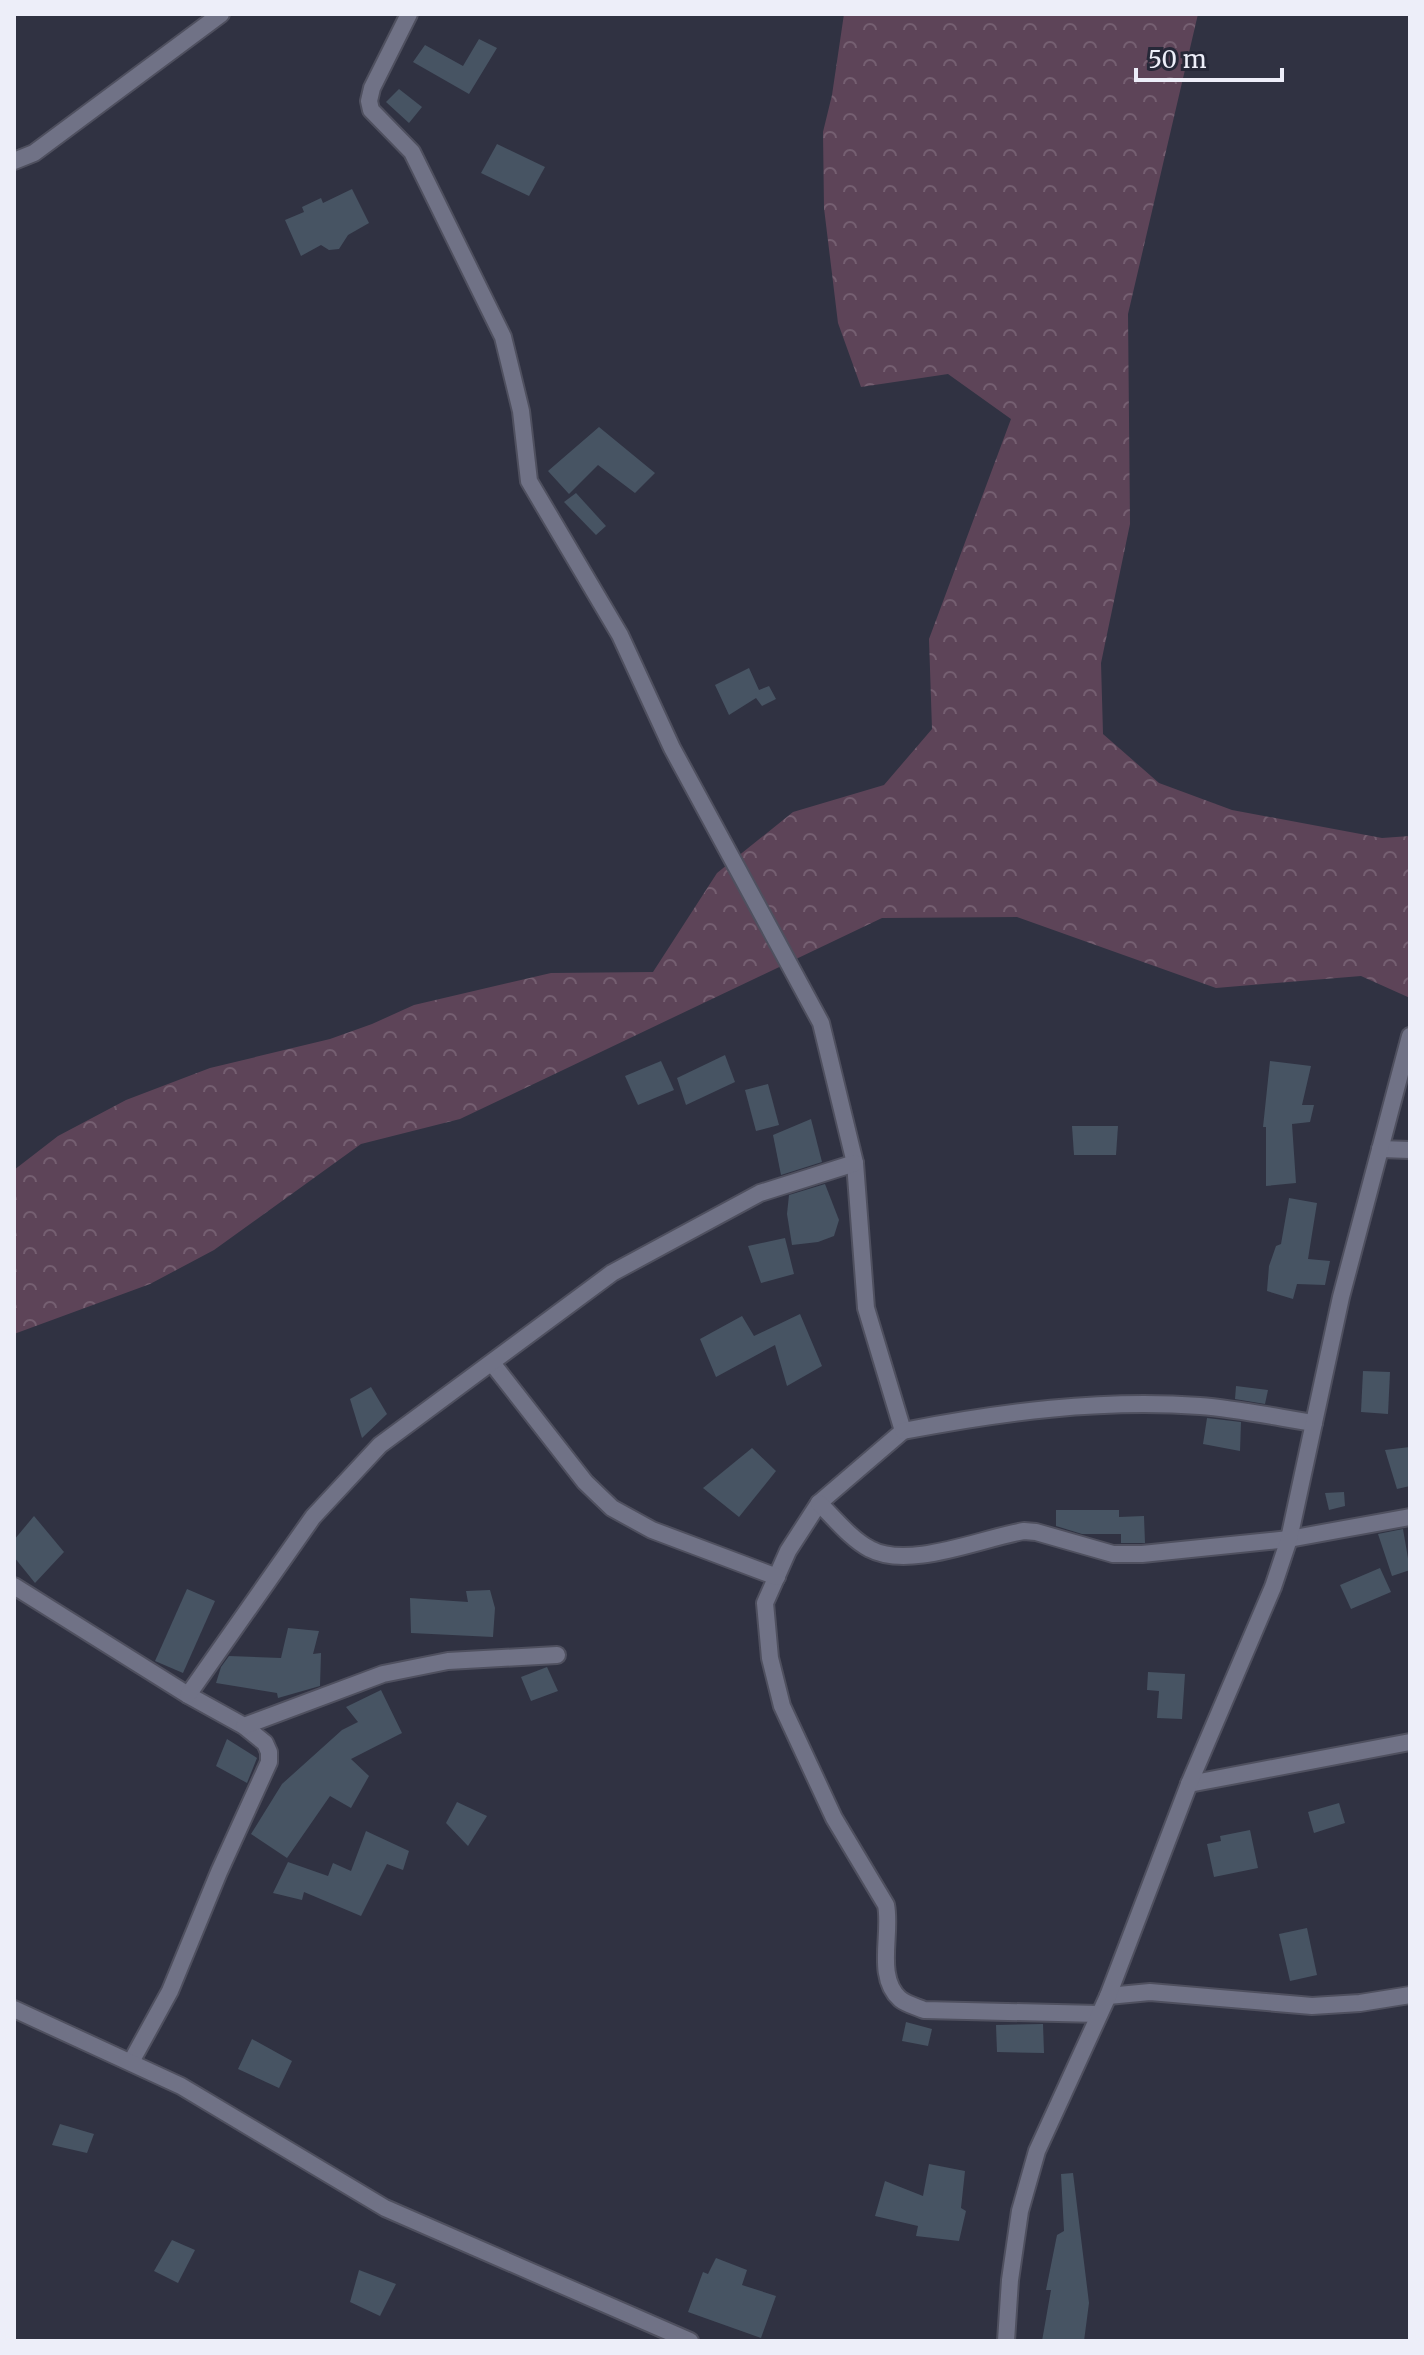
<svg xmlns="http://www.w3.org/2000/svg" width="1424" height="2355" font-family="Merriweather,serif">
  <defs>
    <pattern id="forest-crowns" width="20" height="18" patternUnits="userSpaceOnUse" patternTransform="scale(2)"><rect width="20" height="18" fill="#5d4458"/><path d="M2 6a3 3 0 1 1 6 0M12 15a3 3 0 1 1 6 0" fill="none" stroke="#755f71"/></pattern>
  </defs>
  <rect width="100%" height="100%" fill="#303242"/>
  <polygon fill="url(#forest-crowns)" points="844,14 1198,14 1128,314 1130,524 1101,663 1103,734 1159,783 1232,810 1382,838 1410,836 1410,998 1361,976 1216,988 1017,917 882,918 460,1119 361,1144 214,1250 150,1284 14,1334 14,1170 58,1136 126,1100 210,1068 330,1039 372,1024 414,1005 551,973 653,972 717,873 793,812 884,785 932,729 929,639 1011,419 948,374 861,387 838,323 824,208 823,132 832,95"/>
  <g fill="#475463">
    <polygon points="479,39 497,48 469,94 413,62 425,45 463,66"/>
    <polygon points="399,89 422,107 409,123 386,102"/>
    <polygon points="497,144 545,167 529,196 481,173"/>
    <polygon points="352,189 369,223 348,235 339,249 329,250 321,245 301,256 285,220 304,212 302,207 321,198 323,203"/>
    <polygon points="599,427 655,473 635,493 598,465 569,494 548,471"/>
    <polygon points="576,493 606,526 596,535 564,502"/>
    <polygon points="749,668 759,690 769,686 776,699 762,706 756,698 729,715 715,685"/>
    <polygon points="725,1055 735,1082 686,1105 677,1078"/>
    <polygon points="661,1061 674,1090 638,1105 625,1076"/>
    <polygon points="1270,1061 1311,1066 1302,1105 1314,1105 1310,1122 1292,1124 1296,1183 1266,1186 1266,1127 1263,1127"/>
    <polygon points="768,1084 779,1125 756,1131 745,1090"/>
    <polygon points="811,1119 822,1162 781,1175 773,1135"/>
    <polygon points="1072,1126 1118,1126 1116,1155 1074,1155"/>
    <polygon points="825,1184 839,1220 834,1236 818,1242 792,1245 787,1214 789,1195"/>
    <polygon points="1289,1198 1317,1203 1308,1259 1330,1261 1325,1285 1297,1284 1293,1299 1267,1291 1269,1266 1276,1246 1281,1244"/>
    <polygon points="785,1238 794,1274 761,1283 748,1246"/>
    <polygon points="800,1314 822,1366 787,1386 775,1345 716,1377 700,1339 742,1316 754,1336"/>
    <polygon points="1363,1371 1390,1372 1388,1414 1361,1412"/>
    <polygon points="1236,1386 1268,1390 1265,1404 1235,1399"/>
    <polygon points="371,1387 387,1414 362,1438 350,1399"/>
    <polygon points="1207,1418 1241,1422 1240,1451 1203,1444"/>
    <polygon points="1410,1447 1410,1486 1397,1489 1385,1450"/>
    <polygon points="752,1448 776,1471 739,1517 703,1488"/>
    <polygon points="1344,1492 1345,1506 1329,1510 1325,1493"/>
    <polygon points="1056,1510 1119,1510 1119,1517 1144,1516 1145,1543 1121,1543 1121,1534 1082,1534 1056,1526"/>
    <polygon points="34,1516 64,1552 35,1583 14,1557 14,1540"/>
    <polygon points="1403,1529 1410,1570 1392,1576 1378,1534"/>
    <polygon points="1380,1568 1391,1592 1351,1609 1340,1585"/>
    <polygon points="187,1589 215,1601 183,1673 155,1661"/>
    <polygon points="490,1590 495,1608 493,1637 411,1633 410,1598 468,1602 466,1591"/>
    <polygon points="288,1628 319,1631 313,1654 321,1653 320,1686 278,1698 277,1693 216,1683 221,1667 229,1656 281,1658"/>
    <polygon points="547,1667 558,1691 531,1701 521,1677"/>
    <polygon points="1148,1672 1185,1674 1182,1719 1157,1718 1159,1691 1147,1690"/>
    <polygon points="381,1690 402,1733 351,1759 369,1776 351,1808 330,1796 287,1858 251,1834 282,1784 342,1730 358,1722 346,1707"/>
    <polygon points="227,1739 257,1758 247,1783 216,1766"/>
    <polygon points="457,1802 487,1816 468,1846 446,1823"/>
    <polygon points="1339,1803 1345,1823 1314,1833 1308,1812"/>
    <polygon points="1250,1830 1258,1868 1214,1877 1207,1844 1221,1841 1220,1836"/>
    <polygon points="366,1831 409,1851 403,1870 387,1864 361,1916 304,1892 302,1900 273,1893 288,1862 328,1876 333,1863 351,1871"/>
    <polygon points="1307,1928 1317,1975 1290,1981 1279,1934"/>
    <polygon points="906,2022 932,2029 928,2046 902,2041"/>
    <polygon points="1043,2024 1044,2053 997,2052 996,2025"/>
    <polygon points="252,2039 292,2061 279,2088 238,2069"/>
    <polygon points="60,2124 94,2134 87,2153 52,2145"/>
    <polygon points="929,2164 965,2171 961,2208 966,2211 959,2241 916,2236 918,2226 875,2216 885,2181 923,2196"/>
    <polygon points="1073,2173 1089,2303 1084,2341 1042,2341 1051,2290 1046,2290 1057,2235 1064,2231 1061,2174"/>
    <polygon points="172,2240 195,2250 178,2283 154,2271"/>
    <polygon points="716,2258 747,2270 742,2285 776,2296 761,2338 688,2312 703,2272 708,2274"/>
    <polygon points="359,2270 396,2284 380,2316 350,2302"/>
  </g>
  <g fill="none" stroke-linecap="round" stroke-linejoin="round">
    <g stroke="#4f505f" stroke-width="20">
      <g id="street">
        <path d="M 409,14 L 372,88 L 369,101 L 371,110 L 412,152 L 503,337 L 521,411 L 529,481 L 620,635 L 672,748 L 821,1023 L 855,1163 L 866,1308 L 903,1431 L 819,1503 L 788,1551 L 765,1603 L 770,1658 L 782,1706 L 834,1818 L 886,1905 C 892,1933 875,1977 900,1999 C 906,2004 917,2007 924,2010 L 1099,2014"/>
        <polyline points="14,161 34,153 221,14"/>
        <polyline points="1380,1149 1410,1150"/>
        <polyline points="492,1363 585,1482 612,1508 652,1530 777,1577"/>
        <path d="M 903,1431 C 1002,1412 1099,1399 1200,1406 C 1238,1409 1276,1417 1314,1423"/>
        <path d="M 819,1503 C 834,1518 852,1540 870,1549 C 909,1570 982,1538 1024,1531 L 1036,1532 L 1113,1554 L 1142,1554 L 1289,1539 L 1410,1517"/>
        <polyline points="14,1586 188,1695 244,1726 265,1743 269,1752 269,1762 219,1872 170,1991 131,2062"/>
        <polyline points="188,1695 313,1517 380,1445 612,1273 760,1193 855,1163"/>
        <polyline points="244,1726 383,1674 448,1661 557,1655"/>
        <polyline points="1189,1784 1410,1742"/>
        <polyline points="1108,1996 1150,1992 1312,2006 1360,2003 1410,1995"/>
        <polyline points="14,2009 181,2086 385,2208 690,2341"/>
        <polyline points="1006,2341 1010,2280 1020,2211 1037,2151 1108,1996 1189,1784 1273,1587 1289,1539 1341,1297 1410,1036"/>
      </g>
    </g>
    <use href="#street" stroke="#707286" stroke-width="16"/>
  </g>
  <rect width="1424" height="2355" fill="none" stroke="#edeef9" stroke-width="32"/>
  <path d="M1136 68v12h146v-12" fill="none" stroke="#edeef9" stroke-width="4"/>
  <text x="1148" y="68" font-size="24" fill="#edeef9" stroke="#262838" stroke-width="6" paint-order="stroke">50 m</text>
</svg>
